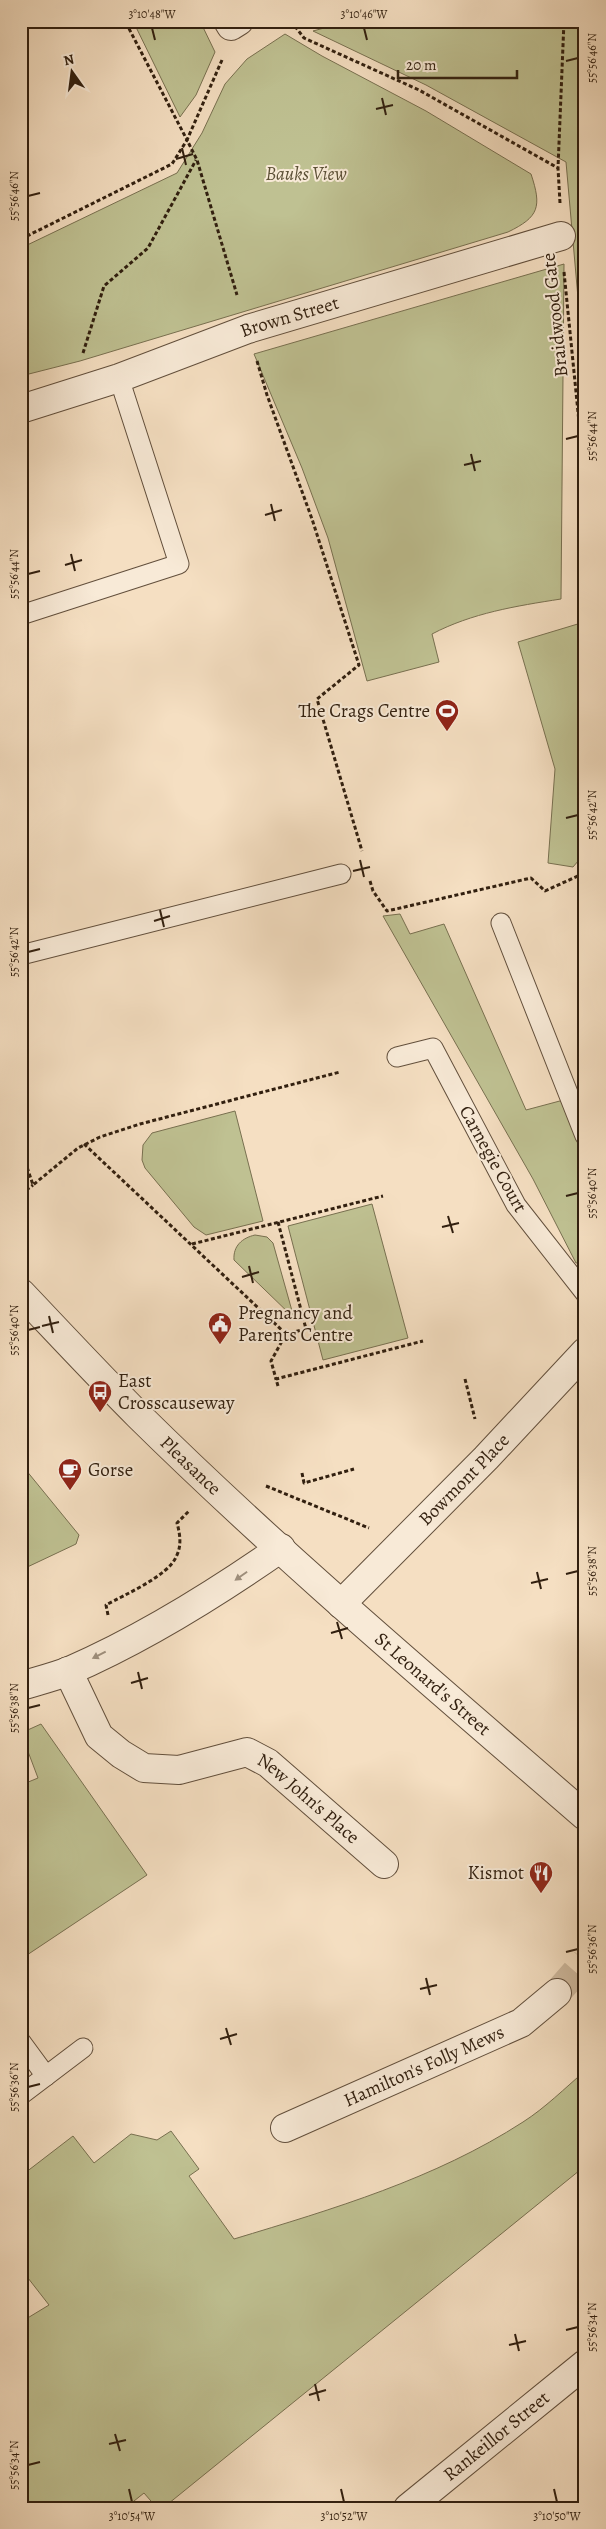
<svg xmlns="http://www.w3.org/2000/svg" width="606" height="2529" font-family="Alegreya,serif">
  <rect width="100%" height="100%" fill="#f5dfc2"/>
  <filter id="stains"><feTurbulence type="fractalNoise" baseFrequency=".004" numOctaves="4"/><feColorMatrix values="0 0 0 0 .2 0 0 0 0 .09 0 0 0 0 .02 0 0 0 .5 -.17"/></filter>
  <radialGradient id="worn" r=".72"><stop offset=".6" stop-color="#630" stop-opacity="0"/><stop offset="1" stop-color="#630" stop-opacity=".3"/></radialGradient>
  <g fill="#bfc192" stroke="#787050">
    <polygon points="133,21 200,21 215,52 196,95 180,117"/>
    <polygon points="350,21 585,21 585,377 566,162 426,85 313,31"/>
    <path d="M 285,34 L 322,56 L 426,111 L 531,174 C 542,207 539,217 508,232 L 80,361 L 21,376 L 21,248 L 177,173 L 202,133 L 225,84 L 247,59 Z"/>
    <path d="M 564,264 L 561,599 C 516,606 472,613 432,634 L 439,662 L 367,681 L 328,538 L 302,468 L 254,354 Z"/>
    <polygon points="581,623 585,690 585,853 573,867 548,863 555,769 518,642"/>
    <polygon points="400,914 410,934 444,924 526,1110 571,1098 585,1097 585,1263 576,1263 533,1179 383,916"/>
    <polygon points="235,1111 263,1221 206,1235 194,1227 145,1168 142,1160 143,1145 152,1133"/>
    <polygon points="372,1204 408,1338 323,1360 288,1226"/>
    <path d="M 255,1235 L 267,1237 L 273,1243 L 294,1318 L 234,1260 C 233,1246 242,1238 255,1235 Z"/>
    <polygon points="21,1464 79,1535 76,1544 21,1570"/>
    <polygon points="41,1724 147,1875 21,1959 21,1785 38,1778 21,1733"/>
    <path d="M 585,2071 L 585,2166 L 163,2508 L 157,2508 L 144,2493 L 134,2501 L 139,2508 L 21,2508 L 21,2322 L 49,2305 L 21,2269 L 21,2176 L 73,2136 L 94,2163 L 131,2134 L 157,2140 L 171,2131 L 199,2169 L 189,2176 L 234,2239 C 333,2209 435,2179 523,2122 C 545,2108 565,2088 585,2071 Z"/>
  </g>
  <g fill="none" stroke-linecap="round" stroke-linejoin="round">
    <polyline stroke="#ceb99e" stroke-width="28" stroke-dasharray="28 14" stroke-linecap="butt" points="557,1993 585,1961"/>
    <g stroke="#624f3c" stroke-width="21">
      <g id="service">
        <polyline points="21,615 179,564 119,378"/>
        <polyline points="501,923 585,1136"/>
        <polyline points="21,955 341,874"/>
        <polyline points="397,1057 433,1048 516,1205 585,1293"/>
        <polyline points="21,2042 46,2076"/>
        <polyline points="21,2095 83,2048"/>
      </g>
    </g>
    <g stroke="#624f3c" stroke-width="30">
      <g id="minor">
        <polyline points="228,21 231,26 239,21"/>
        <path id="s1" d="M 21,409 L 119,378 L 248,329 L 561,236"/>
        <path id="s2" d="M 341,1604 L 486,1458 L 585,1352"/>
        <path id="s3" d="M 68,1671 L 99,1736 L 121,1754 L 144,1768 L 179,1770 L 247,1752 L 268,1763 L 384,1864"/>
        <path d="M 21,1686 C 37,1681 54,1677 69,1671 C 143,1639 215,1594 281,1548"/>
        <path id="s4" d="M 285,2128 L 521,2023 L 557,1993"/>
        <path id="s5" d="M 408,2508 L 585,2364"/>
      </g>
    </g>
    <g stroke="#624f3c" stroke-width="30">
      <g id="tertiary">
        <path id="s6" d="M 21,1293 C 60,1334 99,1376 139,1416 C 281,1556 434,1685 585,1816"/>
      </g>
    </g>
    <g stroke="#311f0f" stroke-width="3" stroke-dasharray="4 2.5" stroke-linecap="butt">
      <polyline points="291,21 304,38 419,90 558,168"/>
      <polyline points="222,60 187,140 197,160 237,295"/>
      <polyline points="560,203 558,168 564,21"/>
      <polyline points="21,239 172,164 187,140 125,21"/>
      <polyline points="564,272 585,482"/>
      <polyline points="83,353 104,286 148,248 196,160"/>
      <polyline points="257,361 267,395 312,519 359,665 317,699 362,851"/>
      <polyline points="585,871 580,875 585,925"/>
      <polyline points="370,881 373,891 387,911 531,878 545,891 580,875"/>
      <polyline points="84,1144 286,1334 271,1361 276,1379"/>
      <polyline points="21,1149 33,1185 78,1148 100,1137 140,1124 340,1072"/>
      <polyline points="21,1194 33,1185"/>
      <polyline points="278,1222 306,1329 286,1334"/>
      <polyline points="192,1244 383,1196"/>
      <polyline points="465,1379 475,1419"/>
      <polyline points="278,1386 276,1379 423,1341"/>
      <polyline points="302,1473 304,1483 354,1469"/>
      <polyline points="266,1486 369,1528"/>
      <path d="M 108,1615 L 106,1605 C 124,1595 168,1576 176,1557 C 182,1546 180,1534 177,1523 L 189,1511"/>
    </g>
    <use href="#service" stroke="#f8ead7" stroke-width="19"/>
    <use href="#minor" stroke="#f8ead7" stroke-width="28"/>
    <use href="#tertiary" stroke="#f8ead7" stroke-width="28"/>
  </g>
  <defs><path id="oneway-solid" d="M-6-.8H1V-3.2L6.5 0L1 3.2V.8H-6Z" transform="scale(1.25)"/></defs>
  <g fill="#9e8f7d">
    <use href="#oneway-solid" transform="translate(241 1576) rotate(145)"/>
    <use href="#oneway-solid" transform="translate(99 1655) rotate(153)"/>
  </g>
  <path fill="none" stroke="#311f0f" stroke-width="2" d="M 152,28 L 155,40M 364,28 L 367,40M 566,61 L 578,58M 382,98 L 386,115M 376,109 L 393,105M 182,148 L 186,165M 176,159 L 193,154M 28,196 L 40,193M 566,439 L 578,436M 471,454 L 475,471M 464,465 L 481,461M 271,504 L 275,521M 265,515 L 282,510M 71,554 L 75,571M 65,565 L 82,560M 28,574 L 40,571M 566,818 L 578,815M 360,860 L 364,877M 353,871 L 370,867M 160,910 L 164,927M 154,921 L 170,916M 28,952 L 40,949M 566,1196 L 578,1193M 448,1216 L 453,1233M 442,1227 L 459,1223M 249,1266 L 253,1283M 242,1277 L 259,1272M 49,1316 L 53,1333M 42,1326 L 59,1322M 28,1330 L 40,1327M 537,1572 L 541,1589M 566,1574 L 578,1571M 531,1583 L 548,1579M 337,1622 L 342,1639M 331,1633 L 348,1628M 138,1672 L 142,1689M 131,1683 L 148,1678M 28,1708 L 40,1705M 566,1952 L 578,1949M 426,1978 L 430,1995M 420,1989 L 437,1985M 226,2028 L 231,2045M 220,2039 L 237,2034M 28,2087 L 40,2084M 566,2330 L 578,2327M 515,2334 L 519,2351M 509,2345 L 526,2341M 315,2384 L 319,2401M 309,2395 L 326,2390M 115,2434 L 120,2451M 109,2444 L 126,2440M 28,2465 L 40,2462M 129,2489 L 132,2502M 341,2489 L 344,2502M 554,2489 L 557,2502"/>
  <defs>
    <g id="stadium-pin" transform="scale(1.25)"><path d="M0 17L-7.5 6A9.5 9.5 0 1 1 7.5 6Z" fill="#8f2418" stroke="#f8ead7"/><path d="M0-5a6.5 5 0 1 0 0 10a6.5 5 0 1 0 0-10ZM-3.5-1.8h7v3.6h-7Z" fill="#fff"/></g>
    <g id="civic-pin" transform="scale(1.25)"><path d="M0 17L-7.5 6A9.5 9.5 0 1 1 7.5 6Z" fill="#8f2418" stroke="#f8ead7"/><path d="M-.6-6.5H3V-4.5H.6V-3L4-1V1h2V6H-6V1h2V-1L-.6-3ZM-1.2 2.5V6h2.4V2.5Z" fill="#fff"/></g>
    <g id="bus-pin" transform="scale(1.25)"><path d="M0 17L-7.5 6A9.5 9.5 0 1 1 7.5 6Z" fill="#8f2418" stroke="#f8ead7"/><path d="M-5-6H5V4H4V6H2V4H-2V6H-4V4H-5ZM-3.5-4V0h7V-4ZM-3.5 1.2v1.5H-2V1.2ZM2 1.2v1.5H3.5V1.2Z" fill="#fff"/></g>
    <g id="cafe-pin" transform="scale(1.25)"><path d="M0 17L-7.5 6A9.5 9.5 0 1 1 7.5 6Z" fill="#8f2418" stroke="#f8ead7"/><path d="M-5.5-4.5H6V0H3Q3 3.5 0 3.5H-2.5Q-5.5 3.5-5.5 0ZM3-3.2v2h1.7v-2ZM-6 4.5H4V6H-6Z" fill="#fff"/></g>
    <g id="restaurant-pin" transform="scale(1.25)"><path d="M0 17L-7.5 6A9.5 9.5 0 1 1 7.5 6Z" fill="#8f2418" stroke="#f8ead7"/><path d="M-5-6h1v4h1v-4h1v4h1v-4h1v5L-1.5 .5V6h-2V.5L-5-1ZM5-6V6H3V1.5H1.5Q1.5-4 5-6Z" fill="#fff"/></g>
  </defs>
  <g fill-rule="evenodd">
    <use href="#stadium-pin" x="447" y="711"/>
    <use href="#civic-pin" x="220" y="1324"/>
    <use href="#bus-pin" x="100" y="1392"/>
    <use href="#cafe-pin" x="70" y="1470"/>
    <use href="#restaurant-pin" x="541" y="1873"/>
  </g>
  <g text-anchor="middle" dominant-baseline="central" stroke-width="4" stroke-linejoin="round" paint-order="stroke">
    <g font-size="19" font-style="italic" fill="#5c5036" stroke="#f8ead7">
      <text x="306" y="174">Bauks View</text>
    </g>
    <g font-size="19" fill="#311f0f" stroke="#f8ead7">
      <text transform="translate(555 315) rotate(-96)">Braidwood Gate</text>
      <text stroke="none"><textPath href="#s1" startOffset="284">Brown Street</textPath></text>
      <text transform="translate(493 1159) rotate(61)">Carnegie Court</text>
      <text stroke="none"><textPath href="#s6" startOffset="242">Pleasance</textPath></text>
      <text stroke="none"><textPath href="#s2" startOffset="175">Bowmont Place</textPath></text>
      <text stroke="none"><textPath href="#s6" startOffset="568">St Leonard's Street</textPath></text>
      <text stroke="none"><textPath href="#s3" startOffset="310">New John's Place</textPath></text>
      <text stroke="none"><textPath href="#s4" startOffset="152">Hamilton's Folly Mews</textPath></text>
      <text stroke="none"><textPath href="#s5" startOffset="114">Rankeillor Street</textPath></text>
    </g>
    <g font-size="19" fill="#311f0f" stroke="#f8ead7" text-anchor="start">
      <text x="430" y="711" text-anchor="end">The Crags Centre</text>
      <text x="238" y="1313">Pregnancy and<tspan x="238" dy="22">Parents Centre</tspan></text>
      <text x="118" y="1381">East<tspan x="118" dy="22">Crosscauseway</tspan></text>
      <text x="88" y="1470">Gorse</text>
      <text x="524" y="1873" text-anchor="end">Kismot</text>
    </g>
  </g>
  <rect width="606" height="2529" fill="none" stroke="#f5dfc2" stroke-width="55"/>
  <g transform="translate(72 72) rotate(346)" stroke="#f8ead7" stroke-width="4" paint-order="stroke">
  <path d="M0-4L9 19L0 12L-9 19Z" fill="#311f0f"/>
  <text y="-8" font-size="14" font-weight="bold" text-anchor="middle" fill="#311f0f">N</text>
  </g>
  <path d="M398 70v8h119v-8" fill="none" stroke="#311f0f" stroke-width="2.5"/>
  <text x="406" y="70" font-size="15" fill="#311f0f" stroke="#f8ead7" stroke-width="4" paint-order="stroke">20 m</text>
  <rect x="28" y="28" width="550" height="2474" fill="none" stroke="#311f0f" stroke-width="2"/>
  <g font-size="12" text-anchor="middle" fill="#311f0f">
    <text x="152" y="18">3°10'48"W</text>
    <text x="364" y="18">3°10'46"W</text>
    <text transform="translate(592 58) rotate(-90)" y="4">55°56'46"N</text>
    <text transform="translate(14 196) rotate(-90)" y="4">55°56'46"N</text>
    <text transform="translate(592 436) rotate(-90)" y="4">55°56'44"N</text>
    <text transform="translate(14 574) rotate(-90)" y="4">55°56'44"N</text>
    <text transform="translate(592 815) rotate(-90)" y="4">55°56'42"N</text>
    <text transform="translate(14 952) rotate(-90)" y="4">55°56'42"N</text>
    <text transform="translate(592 1193) rotate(-90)" y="4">55°56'40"N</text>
    <text transform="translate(14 1330) rotate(-90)" y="4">55°56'40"N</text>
    <text transform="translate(592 1571) rotate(-90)" y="4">55°56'38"N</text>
    <text transform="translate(14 1708) rotate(-90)" y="4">55°56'38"N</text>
    <text transform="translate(592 1949) rotate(-90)" y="4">55°56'36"N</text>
    <text transform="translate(14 2087) rotate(-90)" y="4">55°56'36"N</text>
    <text transform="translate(592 2327) rotate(-90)" y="4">55°56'34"N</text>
    <text transform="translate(14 2465) rotate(-90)" y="4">55°56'34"N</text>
    <text x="132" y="2520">3°10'54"W</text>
    <text x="344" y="2520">3°10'52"W</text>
    <text x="557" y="2520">3°10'50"W</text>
  </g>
  <rect width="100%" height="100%" filter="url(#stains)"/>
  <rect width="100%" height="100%" fill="url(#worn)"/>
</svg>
